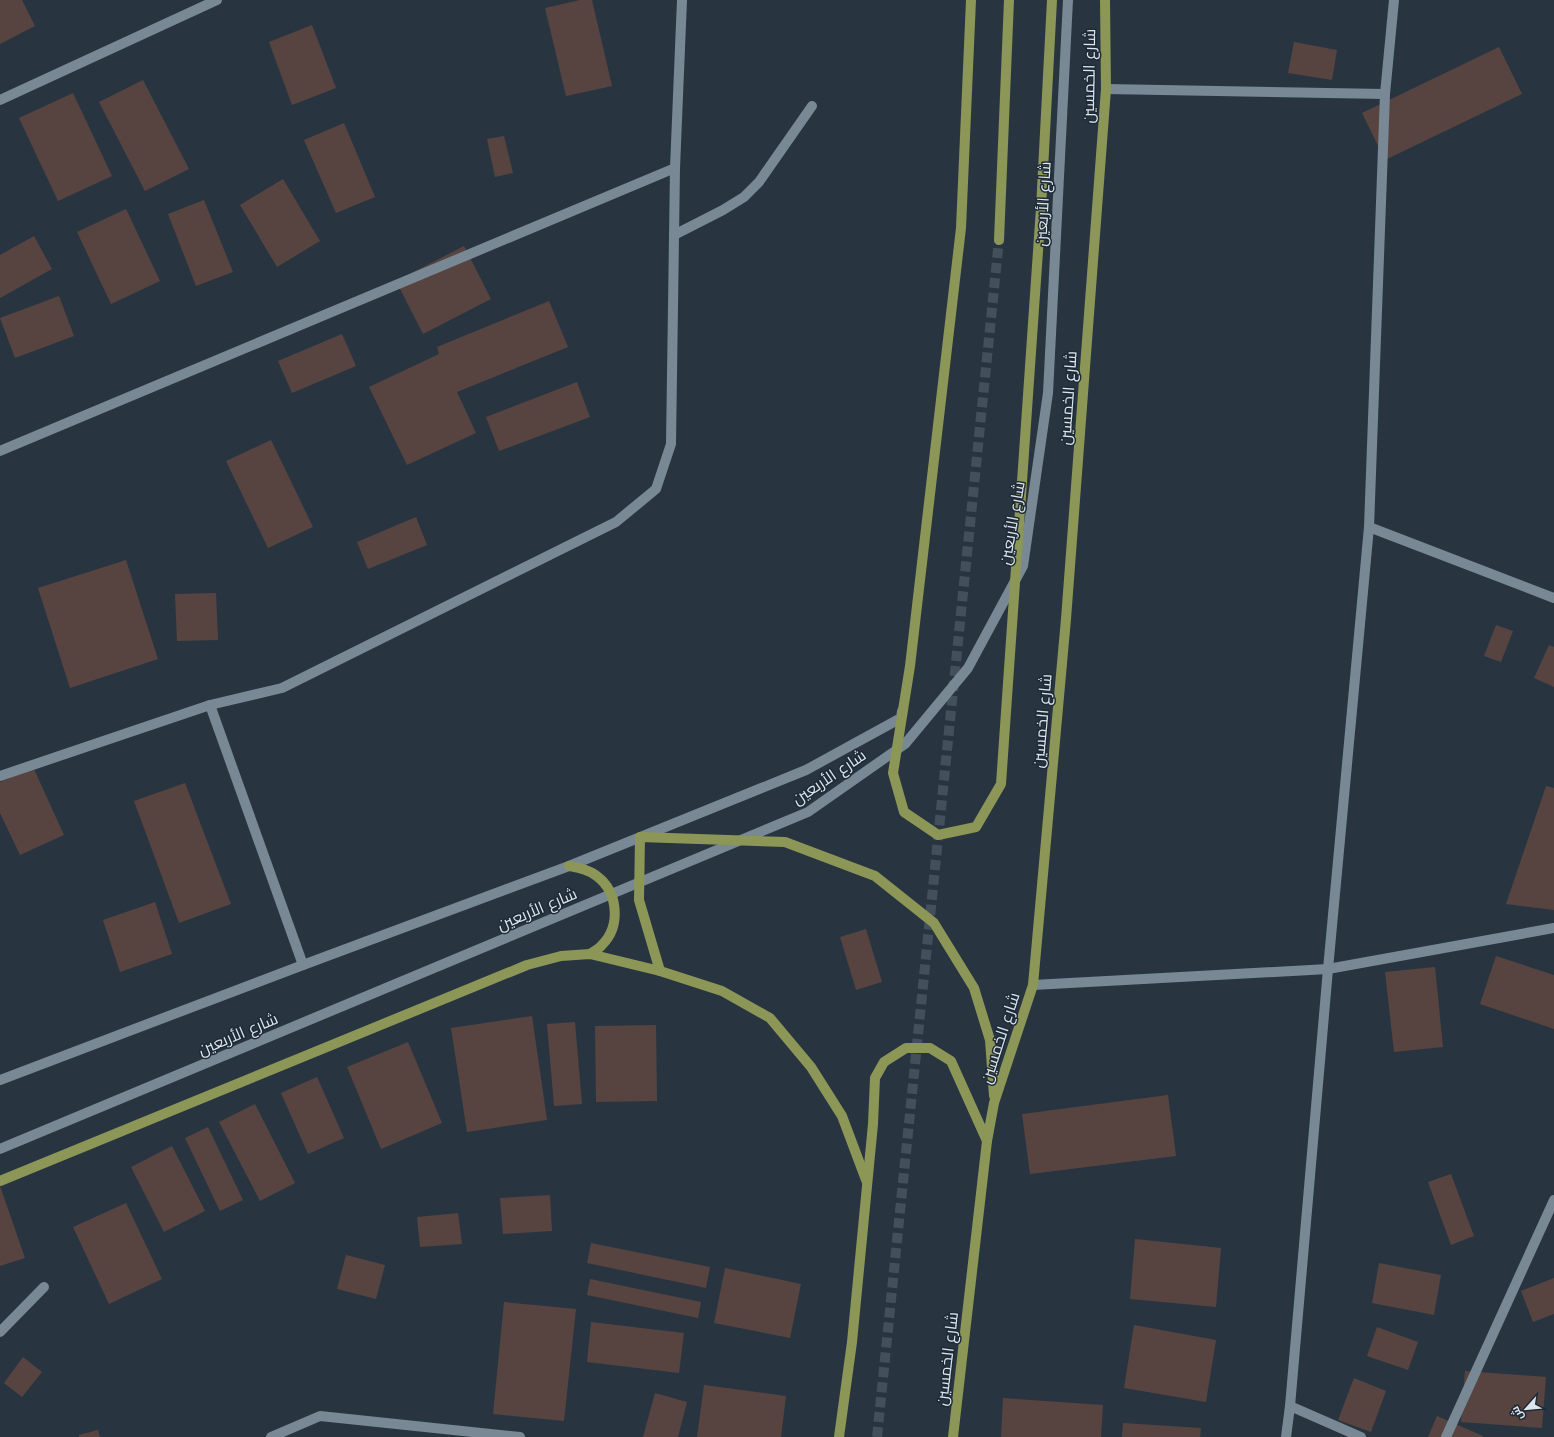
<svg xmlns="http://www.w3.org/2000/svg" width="1554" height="1437" font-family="Jost,Cairo,sans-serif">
  <rect width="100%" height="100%" fill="#283541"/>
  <g fill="#574440">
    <polygon points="0,0 22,0 35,26 0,44"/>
    <polygon points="580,0 592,0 612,86 566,96 545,8"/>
    <polygon points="312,25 336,88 292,105 269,42"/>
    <polygon points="1294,42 1337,50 1332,80 1288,73"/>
    <polygon points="1499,47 1522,94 1385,160 1362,113"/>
    <polygon points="143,80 189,169 145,191 99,102"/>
    <polygon points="73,93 112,176 58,201 19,118"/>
    <polygon points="344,123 375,197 336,213 304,140"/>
    <polygon points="504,136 513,173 495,177 487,139"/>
    <polygon points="283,179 320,241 277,267 240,205"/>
    <polygon points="204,200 233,272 196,286 168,214"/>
    <polygon points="126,209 160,281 111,304 77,232"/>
    <polygon points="34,236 52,269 0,298 0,255"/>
    <polygon points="464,246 491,299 423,334 396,281"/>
    <polygon points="59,296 74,336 15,358 0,318"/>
    <polygon points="549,301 568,347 457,392 476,433 407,465 369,387 439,354 437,347"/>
    <polygon points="342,334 356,366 292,393 278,361"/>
    <polygon points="577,382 590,417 499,451 486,417"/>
    <polygon points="271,440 313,527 268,548 226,461"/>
    <polygon points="416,517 427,545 368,569 357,542"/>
    <polygon points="126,560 158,659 70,688 38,588"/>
    <polygon points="216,593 218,640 177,641 175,594"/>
    <polygon points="1496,625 1513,631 1501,662 1484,656"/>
    <polygon points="1549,645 1554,647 1554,687 1534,678"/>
    <polygon points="33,767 64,835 20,855 0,813 0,782"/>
    <polygon points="185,783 231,904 179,923 134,801"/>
    <polygon points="1546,786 1554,788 1554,910 1506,904"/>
    <polygon points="155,902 172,954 120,972 103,920"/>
    <polygon points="866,929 882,982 856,990 840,937"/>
    <polygon points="1496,956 1554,975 1554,1029 1480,1004"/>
    <polygon points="1435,967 1443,1047 1394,1052 1385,972"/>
    <polygon points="532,1016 547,1120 467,1132 451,1028"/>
    <polygon points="575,1022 582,1104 554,1106 547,1024"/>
    <polygon points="656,1025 657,1101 596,1102 595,1026"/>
    <polygon points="408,1042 442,1123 381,1149 347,1067"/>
    <polygon points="317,1077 344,1138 308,1154 281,1093"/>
    <polygon points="1168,1095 1176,1156 1030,1174 1022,1114"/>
    <polygon points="255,1104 295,1183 260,1201 219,1122"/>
    <polygon points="208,1127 243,1200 220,1211 185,1138"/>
    <polygon points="172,1146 205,1211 164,1232 131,1167"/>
    <polygon points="1451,1174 1474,1236 1451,1245 1428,1182"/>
    <polygon points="0,1186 25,1258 0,1266"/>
    <polygon points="550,1195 552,1231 503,1234 500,1198"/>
    <polygon points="126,1203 162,1279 109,1304 73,1227"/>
    <polygon points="458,1213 462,1244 420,1247 417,1217"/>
    <polygon points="1135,1239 1221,1248 1216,1307 1130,1299"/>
    <polygon points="591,1243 710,1267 706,1288 587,1263"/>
    <polygon points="346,1255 385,1265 376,1299 337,1289"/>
    <polygon points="1379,1263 1441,1275 1434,1315 1372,1303"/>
    <polygon points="725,1268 801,1284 790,1338 714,1323"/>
    <polygon points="1554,1278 1554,1314 1533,1322 1521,1291"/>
    <polygon points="590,1279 701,1302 698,1318 587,1295"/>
    <polygon points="504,1302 576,1309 564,1421 493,1414"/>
    <polygon points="591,1322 684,1333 679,1373 587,1362"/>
    <polygon points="1134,1325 1216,1340 1206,1402 1124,1388"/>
    <polygon points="1377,1327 1418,1342 1408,1370 1367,1356"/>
    <polygon points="23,1357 42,1372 22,1397 4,1383"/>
    <polygon points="1465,1371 1546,1377 1542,1428 1461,1422"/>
    <polygon points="1354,1378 1386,1391 1371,1432 1338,1420"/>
    <polygon points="704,1385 786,1396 781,1437 697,1437"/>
    <polygon points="655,1393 687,1402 678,1437 643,1437"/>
    <polygon points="1003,1398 1103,1405 1101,1437 1001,1437"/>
    <polygon points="1437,1416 1483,1436 1482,1437 1428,1437"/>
    <polygon points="1123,1423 1201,1428 1200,1437 1122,1437"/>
    <polygon points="98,1430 100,1437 79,1437 79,1435"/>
  </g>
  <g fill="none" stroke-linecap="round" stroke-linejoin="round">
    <polyline stroke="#434f5b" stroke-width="10" stroke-dasharray="10 5" stroke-linecap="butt" points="877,1437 999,240"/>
    <g stroke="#798895" stroke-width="10">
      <polyline points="674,235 723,210 744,197 759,182 812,106"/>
      <polyline points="0,1332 44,1287"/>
    </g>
    <g stroke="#798895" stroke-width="10">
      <polyline points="1106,89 1385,94"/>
      <polyline points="0,100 217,0"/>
      <polyline points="0,451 675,168"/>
      <polyline points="1369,527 1554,598"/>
      <polyline points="210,705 303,965"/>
      <polyline points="0,776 210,705 282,688 616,522 656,489 671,444 675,168 682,0"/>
      <polyline points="1033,985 1328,969 1554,928"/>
      <polyline points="1290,1406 1361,1437"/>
      <polyline points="271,1437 320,1416 520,1437"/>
      <polyline points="1286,1437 1290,1406 1328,969 1369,527 1385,94 1394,0"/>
      <polyline points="1446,1437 1554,1200"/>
    </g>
    <g stroke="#798895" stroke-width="10">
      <polyline points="0,1080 303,965 569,866 806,770 901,718 902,711"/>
      <polyline points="0,1149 808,812 905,744 968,668 1023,566 1048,393 1068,0"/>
    </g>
    <g stroke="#8c9656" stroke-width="10">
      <polyline points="971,0 961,228 910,666 893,773 904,812 938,835 976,827 1001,784 1041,208 1052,0"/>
      <polyline points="999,240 1009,0"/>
      <path d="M 569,866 C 579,868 590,870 598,877 C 618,893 621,926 602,945 C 599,949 594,951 590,954"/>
      <polyline points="660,971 639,900 640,837 785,842 875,876 934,923 974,988 990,1040 994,1096"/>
      <polyline points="0,1181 527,965 561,956 590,954 660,971 722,991 770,1018 811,1067 842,1116 866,1180"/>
      <polyline points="839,1437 852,1342 873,1124 875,1078 884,1062 906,1048 930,1048 951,1061 987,1141"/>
      <polyline points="953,1437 987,1141 994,1103 1033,985 1066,619 1106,89 1105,0"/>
    </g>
  </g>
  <g text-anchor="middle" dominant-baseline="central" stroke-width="3" stroke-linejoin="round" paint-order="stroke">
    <g font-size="16" fill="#dde5ed" stroke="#1e2b36">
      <text transform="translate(1089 76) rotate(-89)">شارع الخمسين</text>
      <text transform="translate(1043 204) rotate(-87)">شارع الأربعين</text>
      <text transform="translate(1068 398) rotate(-86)">شارع الخمسين</text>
      <text transform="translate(1012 523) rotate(-80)">شارع الأربعين</text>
      <text transform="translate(1042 721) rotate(-85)">شارع الخمسين</text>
      <text transform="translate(829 777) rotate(-34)">شارع الأربعين</text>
      <text transform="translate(537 909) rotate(-23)">شارع الأربعين</text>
      <text transform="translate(238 1034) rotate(-23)">شارع الأربعين</text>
      <text transform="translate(1000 1038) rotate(-72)">شارع الخمسين</text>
      <text transform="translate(947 1359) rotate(-83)">شارع الخمسين</text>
    </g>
  </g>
  <g transform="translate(1526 1409) rotate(243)" stroke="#1e2b36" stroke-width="3" paint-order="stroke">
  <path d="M0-3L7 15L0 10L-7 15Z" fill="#dde5ed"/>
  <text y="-6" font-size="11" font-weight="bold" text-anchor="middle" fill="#dde5ed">ش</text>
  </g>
</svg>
